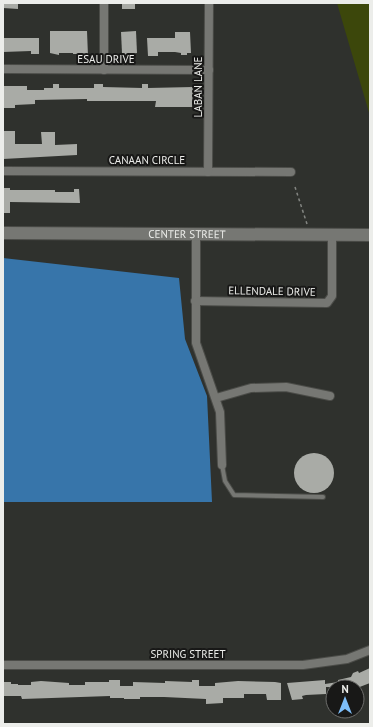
<svg xmlns="http://www.w3.org/2000/svg" width="373" height="727" font-family="'PT Sans',sans-serif">
  <rect width="100%" height="100%" fill="#2f312d"/>
  <polygon fill="#3c470b" points="337,3 370,3 370,116"/>
  <polygon fill="#3775aa" points="3,258 179,278 185,339 207,396 212,502 3,502"/>
  <g fill="#a9aba6">
    <polygon points="3,3 18,3 18,9 3,8"/>
    <rect x="122" y="3" width="13" height="6"/>
    <polygon points="50,31 87,31 88,56 81,56 81,54 73,54 73,53 59,53 59,55 50,53"/>
    <polygon points="136,31 137,53 124,55 122,53 121,32"/>
    <polygon points="175,32 190,32 191,53 187,53 187,55 181,55 181,53 175,52 158,52 158,56 148,56 147,38 175,38"/>
    <polygon points="3,38 39,38 39,54 31,54 31,51 3,52"/>
    <polygon points="53,84 59,84 59,88 94,88 94,84 103,84 103,87 142,88 142,84 148,84 148,88 193,87 192,107 155,107 156,101 87,101 87,99 35,100 35,104 15,105 15,108 3,108 3,86 27,86 27,90 44,90 44,88 53,88"/>
    <polygon points="3,131 15,131 15,144 42,144 41,132 55,132 55,145 77,144 77,155 3,159"/>
    <polygon points="3,188 10,188 10,190 55,190 55,192 74,192 74,189 79,189 80,203 10,202 10,213 3,213"/>
    <circle cx="314" cy="473" r="20"/>
    <polygon points="370,668 370,683 357,688 326,687 326,694 306,695 302,696 303,699 292,700 287,683 325,680 325,684 338,682 338,680 351,677 353,673 358,671 359,673"/>
    <polygon points="109,680 120,680 120,686 133,686 133,682 165,683 165,681 192,682 192,680 199,680 199,686 215,686 215,683 238,681 275,682 281,683 281,700 267,700 266,694 244,694 244,698 223,698 223,703 206,704 206,699 164,697 140,697 140,699 124,699 124,698 110,698 110,696 22,699 21,696 3,696 3,682 11,682 11,684 18,684 18,685 31,685 31,682 41,681 69,683 69,685 85,685 85,682 109,682"/>
  </g>
  <g fill="none" stroke-linecap="round" stroke-linejoin="round">
    <g stroke="#4b4c48" stroke-width="6">
      <polyline id="lane" points="222,465 225,481 234,495 323,497"/>
    </g>
    <g stroke="#4b4c48" stroke-width="10">
      <g id="street">
        <polyline points="3,69 209,70"/>
        <polyline points="104,70 104,3"/>
        <polyline points="3,171 291,172"/>
        <polyline points="208,172 209,3"/>
        <polyline points="196,234 196,343 220,412 222,465"/>
        <polyline points="195,301 327,303 332,296 332,235"/>
        <polyline points="216,398 251,388 286,387 330,396"/>
        <polyline points="3,665 303,665 347,659 370,650"/>
      </g>
    </g>
    <g stroke="#4b4c48" stroke-width="14">
      <g id="secondary">
        <path id="s1" d="M 3,233 L 370,235"/>
      </g>
    </g>
    <polyline stroke="#848682" stroke-width="1.5" stroke-dasharray="3 3" stroke-linecap="butt" points="295,187 307,224"/>
    <use href="#lane" stroke="#767773" stroke-width="4"/>
    <use href="#street" stroke="#767773" stroke-width="8"/>
    <use href="#secondary" stroke="#767773" stroke-width="12"/>
  </g>
  <g text-anchor="middle" dominant-baseline="central" stroke-width="4" stroke-linejoin="round" paint-order="stroke">
    <g font-size="11" fill="#ecedea" stroke="#181817">
      <text x="106" y="59">ESAU DRIVE</text>
      <text transform="translate(198 87) rotate(-90)">LABAN LANE</text>
      <text x="147" y="160">CANAAN CIRCLE</text>
      <text stroke="none"><textPath href="#s1" startOffset="184">CENTER STREET</textPath></text>
      <text transform="translate(272 291) rotate(1)">ELLENDALE DRIVE</text>
      <text x="188" y="654">SPRING STREET</text>
    </g>
  </g>
  <rect width="373" height="727" fill="none" stroke="#ecedea" stroke-width="8"/>
  <g transform="translate(345 699)"><circle r="19" fill="#181817" stroke="#6d6d6b"/>
  <path d="M0-3L7 15L0 10L-7 15Z" fill="#7dbef9"/>
  <text y="-6" font-size="11" font-weight="bold" text-anchor="middle" fill="#ecedea">N</text>
  </g>
</svg>
